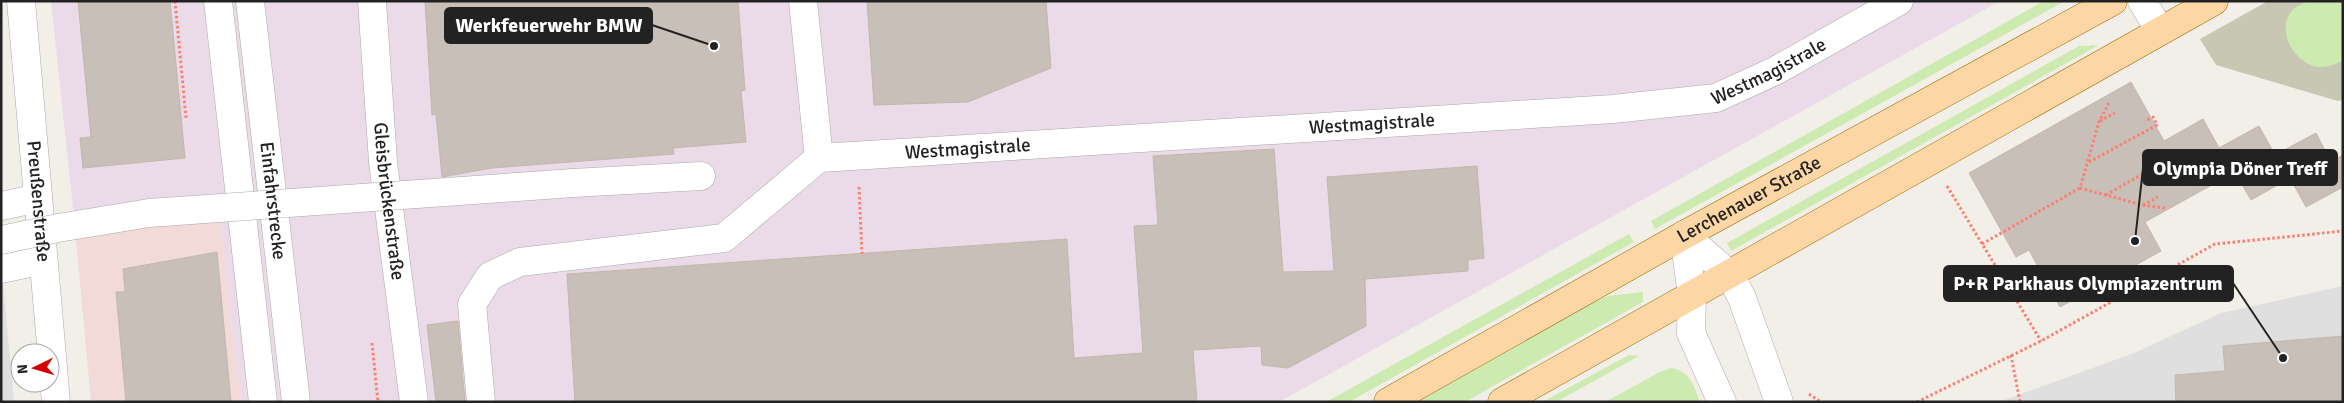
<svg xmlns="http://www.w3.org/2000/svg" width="2344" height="403" font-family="Signika,sans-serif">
  <rect width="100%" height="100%" fill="#f2efe9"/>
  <g fill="#e0dfdf">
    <polygon points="1,261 14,402 1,402"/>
    <polygon points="2343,286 2343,402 1999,402 2134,353 2221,313"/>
  </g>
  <polygon fill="#f2dad9" points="219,210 241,402 91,402 74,218"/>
  <polygon fill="#ebdbe8" points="51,1 2000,1 1279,402 241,402 219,210 74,218"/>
  <polygon fill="#c7c7b4" points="2268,1 2343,1 2343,100 2338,101 2216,65 2200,39"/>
  <g fill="#cdebb0">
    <polygon points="2044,1 2065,1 1655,229 1651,221"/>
    <path d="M 2307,1 L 2343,1 L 2343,61 C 2335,64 2329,67 2320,67 C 2297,66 2275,32 2291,12 C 2294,7 2302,4 2307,1 Z"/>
    <polygon points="2099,45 1731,251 1727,243 2079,46"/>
    <polygon points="1629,234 1634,242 1349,402 1326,402"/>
    <polygon points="1643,292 1643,302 1465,402 1415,402 1580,309 1608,296"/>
    <polygon points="1629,355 1639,356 1556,402 1542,402"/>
    <path d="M 1670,368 C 1689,369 1694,386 1700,402 L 1605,402 L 1658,373 Z"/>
  </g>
  <g fill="#c7bfb8" stroke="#c4b6ab">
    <polygon points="78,1 170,1 185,158 83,168 80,138 91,137"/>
    <polygon points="425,1 738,1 745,90 741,91 746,142 673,148 674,154 492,168 442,177 436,114 432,115"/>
    <polygon points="867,1 1046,1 1051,68 968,102 874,105"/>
    <polygon points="2131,82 2164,141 2203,119 2219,148 2259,126 2275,155 2316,133 2331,162 2343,155 2343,187 2306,207 2290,178 2251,200 2235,172 2145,222 2161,251 2060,307 2029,250 2016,257 1969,173"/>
    <polygon points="1274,149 1283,272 1334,271 1327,177 1477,166 1484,258 1468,260 1468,271 1365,279 1366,326 1288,368 1262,365 1261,346 1193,350 1197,402 575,402 567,274 1067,239 1074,358 1143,353 1134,226 1158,225 1153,156"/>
    <polygon points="217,252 231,402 126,402 116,292 125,292 123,269"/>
    <polygon points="458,321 465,402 436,402 427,325"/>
    <polygon points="2343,336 2343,402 2176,402 2175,375 2225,371 2223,346"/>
  </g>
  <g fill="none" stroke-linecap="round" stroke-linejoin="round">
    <g stroke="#a9a9a9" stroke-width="29">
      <g id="minor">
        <path id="s1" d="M 21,1 L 56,402"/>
        <polyline points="218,1 263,402"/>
        <path id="s2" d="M 250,1 L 296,402"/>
        <path id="s3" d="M 372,1 L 383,162 L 414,402"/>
        <polyline points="803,1 819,158"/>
        <polyline points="2142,1 2160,31"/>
        <path id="s4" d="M 819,158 L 1613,109 L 1716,98 L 1775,71 L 1899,1"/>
        <polyline points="573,183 701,176"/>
        <polyline points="1,206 38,198"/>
        <polyline points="1684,235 1730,275 1742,298 1779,402"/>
        <polyline points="1684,235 1692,296 1691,333 1722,402"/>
        <polyline points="1,269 43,260"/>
        <polyline points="481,402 472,304 490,276 520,262 724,238 819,158"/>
      </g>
    </g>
    <g stroke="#a06b00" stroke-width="29">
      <g id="major">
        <path id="s5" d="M 1388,402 L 1684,235 L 2113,1"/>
        <polyline points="1502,402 2214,1"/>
      </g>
    </g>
    <g stroke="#fa8072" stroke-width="3" stroke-dasharray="2.5 2.5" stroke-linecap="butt">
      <polyline points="175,1 186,118"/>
      <polyline points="2109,103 2099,122 2080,188 2142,205 2165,208"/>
      <polyline points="2100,121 2115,113"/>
      <polyline points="2089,162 2157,125 2153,117 2145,121"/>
      <polyline points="1947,186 2041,341"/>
      <polyline points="859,187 862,254"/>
      <polyline points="2106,195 2174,156 2179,164 2172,167"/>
      <polyline points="2143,205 2158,197"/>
      <polyline points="1982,244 2080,188"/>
      <polyline points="372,343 378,402"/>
      <polyline points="2011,355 2020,402"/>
      <polyline points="1809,394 1821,402"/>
      <polyline points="1917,402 2041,341 2215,244 2343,231"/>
    </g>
    <use href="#minor" stroke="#fff" stroke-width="28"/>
    <use href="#major" stroke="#fcd6a4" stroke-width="28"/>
    <g stroke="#a9a9a9" stroke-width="29" stroke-linecap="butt">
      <polyline id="minor-bridge" points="1,240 58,228 149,213 573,183"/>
    </g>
    <use href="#minor-bridge" stroke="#fff" stroke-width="28"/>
  </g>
  <g text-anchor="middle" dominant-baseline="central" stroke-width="4" stroke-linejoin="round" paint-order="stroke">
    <g font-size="19" fill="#222" stroke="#fff">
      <text stroke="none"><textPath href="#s4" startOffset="958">Westmagistrale</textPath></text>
      <text stroke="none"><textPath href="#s4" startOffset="554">Westmagistrale</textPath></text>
      <text stroke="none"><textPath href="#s4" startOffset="149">Westmagistrale</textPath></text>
      <text stroke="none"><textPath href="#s5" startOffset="414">Lerchenauer Straße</textPath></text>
      <text stroke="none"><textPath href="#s1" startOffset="201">Preußenstraße</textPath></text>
      <text stroke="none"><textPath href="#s2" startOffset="201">Einfahrstrecke</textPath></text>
      <text stroke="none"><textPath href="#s3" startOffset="201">Gleisbrückenstraße</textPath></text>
    </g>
  </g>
  <path fill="none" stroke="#222" stroke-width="2" d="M714 46L652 25M2135 241L2143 168M2283 358L2233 283"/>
  <g fill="#222" stroke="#fff" stroke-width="2">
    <circle cx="714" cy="46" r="5"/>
    <circle cx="2135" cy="241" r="5"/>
    <circle cx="2283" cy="358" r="5"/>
  </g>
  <g fill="#222" stroke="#222" stroke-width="2">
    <rect x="445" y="8" width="207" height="35" rx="5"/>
    <rect x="2143" y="150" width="194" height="35" rx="5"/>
    <rect x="1944" y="266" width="289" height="35" rx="5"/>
  </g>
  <g font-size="20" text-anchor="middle" font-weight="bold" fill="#fff">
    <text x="549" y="32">Werkfeuerwehr BMW</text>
    <text x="2240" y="175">Olympia Döner Treff</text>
    <text x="2088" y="290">P+R Parkhaus Olympiazentrum</text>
  </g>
  <rect width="2344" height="403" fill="none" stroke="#222222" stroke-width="5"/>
  <g transform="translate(35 368) rotate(265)"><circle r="24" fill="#ffffff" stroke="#a7a7a7"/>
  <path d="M0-4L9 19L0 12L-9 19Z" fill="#d40000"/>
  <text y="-8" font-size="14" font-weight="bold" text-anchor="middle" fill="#222222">N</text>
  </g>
</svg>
